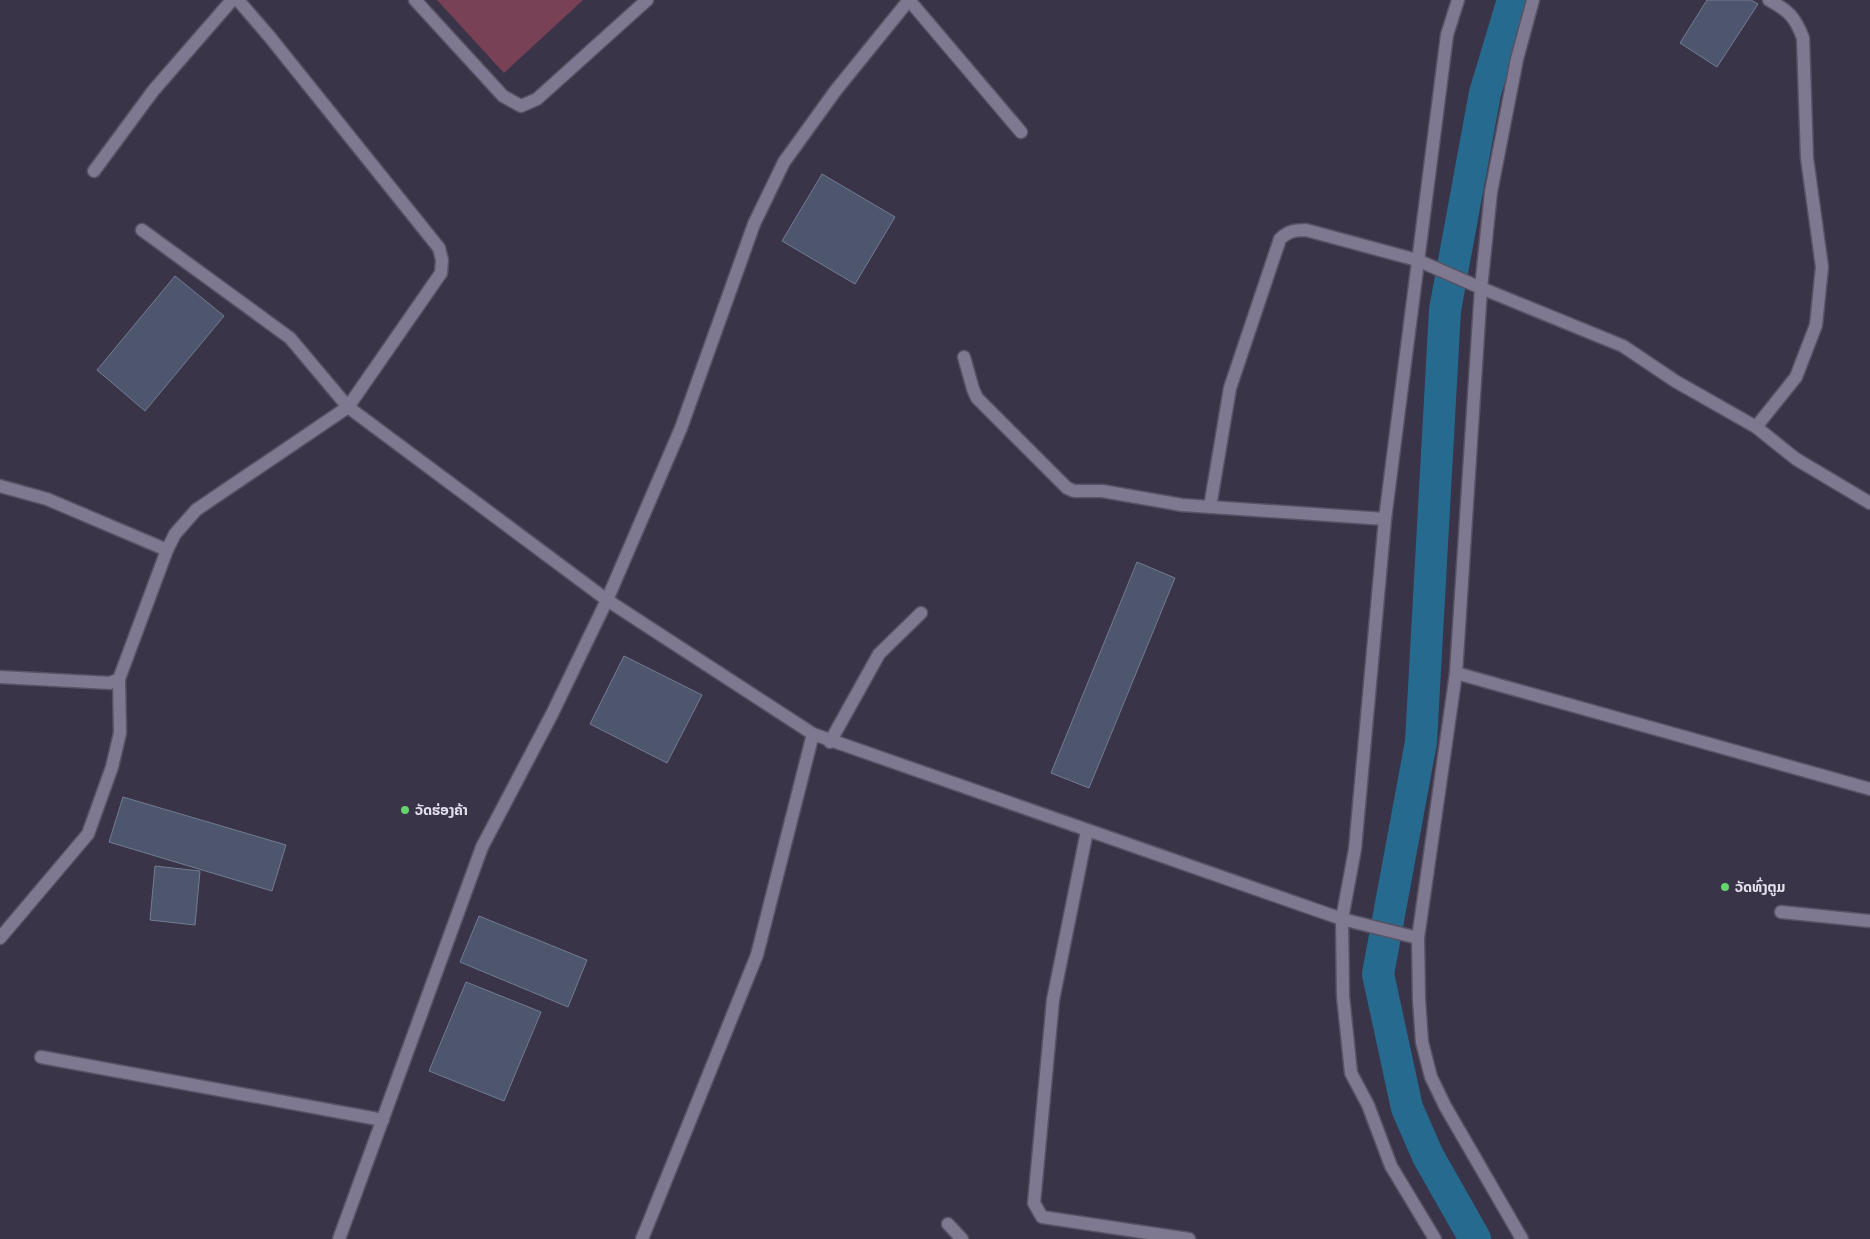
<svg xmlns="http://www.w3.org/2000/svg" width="1870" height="1239" font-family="Ubuntu,'Noto Sans Lao',sans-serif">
  <rect width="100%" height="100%" fill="#3a3449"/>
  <polygon fill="#794156" points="437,0 583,0 504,73"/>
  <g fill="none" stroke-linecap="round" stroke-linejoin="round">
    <polyline stroke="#266b8f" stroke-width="32" points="1475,1239 1428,1156 1407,1108 1378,974 1421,742 1445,310 1485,93 1513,0"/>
  </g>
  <g fill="#4d566c" stroke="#727c93">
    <polygon points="1707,0 1751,0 1758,4 1717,67 1680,43"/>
    <polygon points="822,174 895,217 855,284 782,241"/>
    <polygon points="175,276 224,316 145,411 97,370"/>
    <polygon points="1137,562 1175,578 1089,788 1051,773"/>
    <polygon points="624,656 702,695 667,763 590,724"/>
    <polygon points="123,797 286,845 272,891 109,842"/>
    <polygon points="155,866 200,871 195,925 150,920"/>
    <polygon points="479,916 587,960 568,1007 460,962"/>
    <polygon points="466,982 541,1012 504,1101 429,1071"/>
  </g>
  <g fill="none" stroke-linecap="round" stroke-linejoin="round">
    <g stroke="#575264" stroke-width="15">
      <g id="lane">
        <polyline points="415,0 503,96 521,106 537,99 647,0"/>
        <polyline points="94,171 153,91 232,0"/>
        <polyline points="830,742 879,654 921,613"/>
        <polyline points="1781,912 1870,921"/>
        <polyline points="41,1057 383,1120"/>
      </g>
    </g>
    <g stroke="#575264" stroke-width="15">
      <g id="street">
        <polyline points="909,0 1021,132"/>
        <polyline points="142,230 290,338 348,407 607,600 813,734 1342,919 1418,938"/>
        <polyline points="964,357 973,389 977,398 1067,488 1074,491 1102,491 1182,505 1385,519"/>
        <path d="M 1756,427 L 1796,377 L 1816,325 L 1822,267 L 1807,158 L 1803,38 C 1795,17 1789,11 1769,0"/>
        <polyline points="0,486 47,499 167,550"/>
        <path d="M 1210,507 L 1230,388 L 1280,239 C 1288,231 1295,230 1306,230 L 1417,260 L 1481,288 L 1623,346 L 1675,381 L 1756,427 L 1796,459 L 1870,503"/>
        <polyline points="1456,673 1870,789"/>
        <polyline points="0,677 110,683 119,679 167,550 175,534 196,510 348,407 441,273 442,260 439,248 269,36 238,0"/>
        <polyline points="1087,831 1053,1000 1034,1203 1042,1217 1189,1239"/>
        <polyline points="0,938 88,834 112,767 120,733 119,679"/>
        <polyline points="948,1224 962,1239"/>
        <polyline points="339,1239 482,847 552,714 607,600 681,428 754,224 784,162 836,90 909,0"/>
        <polyline points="642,1239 757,955 813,734"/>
        <polyline points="1435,1239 1391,1166 1368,1105 1351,1073 1343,996 1342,919 1355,849 1385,519 1447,35 1458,0"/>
        <polyline points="1522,1239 1445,1106 1431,1077 1422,1042 1419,1000 1418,938 1456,673 1481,288 1491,192 1517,59 1533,0"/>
      </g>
    </g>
    <use href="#lane" stroke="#7e7890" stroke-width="12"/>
    <use href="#street" stroke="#7e7890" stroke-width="12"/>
  </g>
  <g fill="#61d46a" stroke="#3a3449" stroke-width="2">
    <circle cx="405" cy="810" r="5"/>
    <circle cx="1725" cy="887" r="5"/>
  </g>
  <g text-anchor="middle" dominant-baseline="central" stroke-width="4" stroke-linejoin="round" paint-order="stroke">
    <g font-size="14" font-weight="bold" fill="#e3e0ee" stroke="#3a3449" text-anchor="start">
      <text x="415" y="810">ວັດຮ່ອງຄ້າ</text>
      <text x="1735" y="887">ວັດທົ່ງຕູມ</text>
    </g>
  </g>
</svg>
